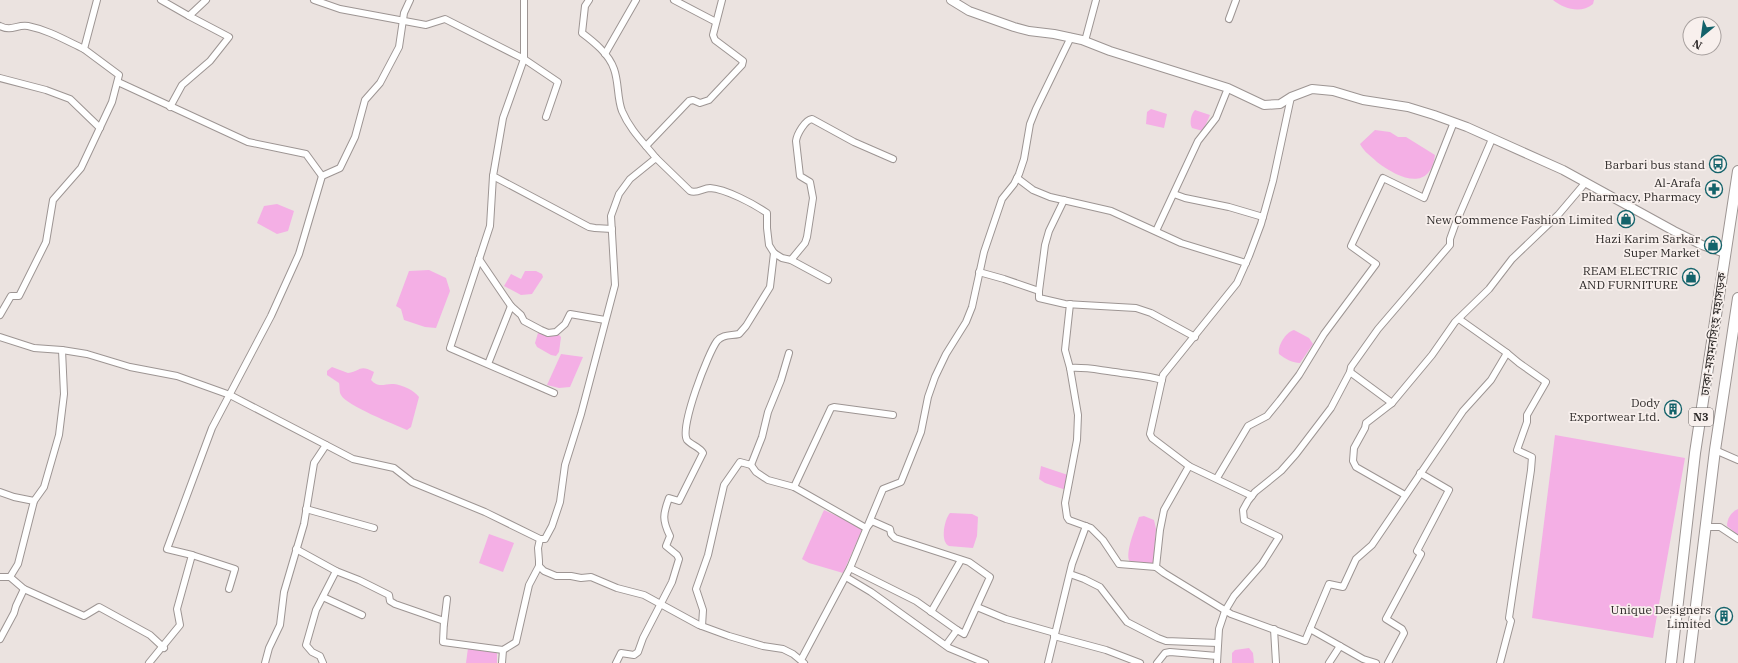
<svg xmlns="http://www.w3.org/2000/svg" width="1738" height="663" font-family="'IBM Plex Serif','Noto Sans Bengali',serif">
  <rect width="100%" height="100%" fill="#ebe3e0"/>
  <g fill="#f4afe5">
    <path d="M 1553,0 L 1594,0 L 1593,4 C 1581,14 1564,9 1553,0 Z"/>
    <polygon points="1151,109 1167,114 1164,128 1146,124 1147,112"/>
    <path d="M 1195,110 L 1210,115 L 1203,131 L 1192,128 C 1189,123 1191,114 1195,110 Z"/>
    <path d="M 1375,130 L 1390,132 L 1398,137 L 1406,137 L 1435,155 C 1430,193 1398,178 1377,162 C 1371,156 1364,152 1360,144 Z"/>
    <polygon points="277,204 294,211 288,231 277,234 257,223 264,206"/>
    <polygon points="429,270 446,278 450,291 436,328 425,327 404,320 401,309 396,306 409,271"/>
    <polygon points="525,271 536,271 542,274 543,277 532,294 521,295 504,286 511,274 521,279"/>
    <path d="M 1294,330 L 1309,338 L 1313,344 L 1300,363 C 1293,363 1285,359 1279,354 C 1277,346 1286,332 1294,330 Z"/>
    <polygon points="538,333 557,333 561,337 559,352 556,356 551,355 537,347 535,343"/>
    <polygon points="561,354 583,357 570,387 559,388 547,385"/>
    <path d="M 332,367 L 348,373 C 361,371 359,364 374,372 L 371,380 C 379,389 385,383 394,384 C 402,385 414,390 419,397 L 411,427 L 407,430 C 394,424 347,406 341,395 C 339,392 340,387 339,383 L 327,375 L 327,371 Z"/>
    <polygon points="1555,435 1685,458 1653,638 1532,618"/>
    <polygon points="1041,466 1068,475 1066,490 1045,483 1039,479"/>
    <path d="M 1738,509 L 1738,535 L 1727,526 C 1727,519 1731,512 1738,509 Z"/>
    <polygon points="824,510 861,527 862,530 843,573 809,563 802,559"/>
    <path d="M 950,513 L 972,514 L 978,517 L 977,536 L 973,548 L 949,546 C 940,542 944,520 950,513 Z"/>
    <path d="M 1144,516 L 1154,520 L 1156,529 L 1153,564 L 1130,562 C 1124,554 1136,527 1139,517 Z"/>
    <polygon points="489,534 514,543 503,572 479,563"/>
    <polygon points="468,648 497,650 497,663 466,663"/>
    <polygon points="1249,648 1253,653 1254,663 1232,663 1232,653 1235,650"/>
  </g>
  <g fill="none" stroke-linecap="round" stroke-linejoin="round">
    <g stroke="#9d9593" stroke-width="8">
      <g id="minor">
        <polyline points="161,0 189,16 206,0"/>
        <polyline points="314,0 340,9 426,25 445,19 524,59 524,0"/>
        <path d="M 589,0 L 585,6 L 582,33 C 594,42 609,54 614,69 C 619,83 617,98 622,111 C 630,130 644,143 656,158"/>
        <polyline points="674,0 716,22"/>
        <polyline points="1229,19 1236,0"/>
        <path d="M 0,26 C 12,32 17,24 28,26 C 48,30 65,40 84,49"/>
        <polyline points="1085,41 1096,0"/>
        <polyline points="605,54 636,0"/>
        <polyline points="0,78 46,90 70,99 100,128"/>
        <polyline points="118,82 248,142 306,154 322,176"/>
        <polyline points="1291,97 1273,181 1261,224 1249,256 1237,283 1163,375 1150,434 1152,438 1189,466 1164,510 1160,530 1156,567 1164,573 1231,614 1305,641 1310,629 1363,659 1376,663"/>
        <polyline points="170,107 182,85 210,61 229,37 189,16"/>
        <polyline points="546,117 558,82 524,59 503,118 493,176 589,227 595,228 612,229"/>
        <polyline points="646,146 689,101 693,100 700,103 709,100 742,65 743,61 715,40 713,35 722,0"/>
        <polyline points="493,176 490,226 450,348 554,393"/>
        <polyline points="1017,178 1033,190 1050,197 1111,211 1181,243 1246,263"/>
        <polyline points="1174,194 1185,198 1229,207 1263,217"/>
        <polyline points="1156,231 1198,141 1216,118 1228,88"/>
        <polyline points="479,259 511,306"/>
        <path d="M 791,260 L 805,243 L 807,237 L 813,198 L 810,182 L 800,176 L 796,141 C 797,134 805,120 812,119 L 854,142 L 893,159"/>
        <polyline points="979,272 1004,279 1039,291 1039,298 1065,304 1136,308 1151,313 1195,337"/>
        <polyline points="1039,291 1045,245 1049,231 1064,200"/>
        <polyline points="1070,304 1065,350 1070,368 1078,415 1077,440 1065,503 1067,517 1069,520 1091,528 1103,540 1119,564 1156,567"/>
        <polyline points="0,315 11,296 19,296 46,242 53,200 81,168 112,102 119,75 84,49 97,0"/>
        <path d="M 0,337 L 34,348 L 62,350 L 87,354 L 130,367 L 177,376 L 230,395 L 353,459 L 394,468 L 412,482 L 485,512 L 540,539 L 545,539 L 552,526 L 560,502 L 565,465 L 581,414 L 615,285 L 611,216 L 619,194 L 630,179 L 656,158 L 690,191 C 697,194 703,188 710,188 C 726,189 754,204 767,213 L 767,228 L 769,245 L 774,253 L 782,258 L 791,260 L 828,280"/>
        <polyline points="488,364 511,306 521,315 524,321 541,330 548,333 556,332 565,324 570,314 605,320"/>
        <path d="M 1070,368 C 1087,367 1098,370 1115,372 C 1131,375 1146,375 1162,380"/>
        <polyline points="1350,372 1351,367 1378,329 1450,245 1450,239 1455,225 1492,139"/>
        <polyline points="1715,450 1738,460"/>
        <polyline points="751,465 756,472 768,480 794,487 866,528"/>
        <polyline points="1189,466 1252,496"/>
        <polyline points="1217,478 1248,426 1267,416 1280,400 1299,375 1324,334 1376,264 1351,246 1383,178 1424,198 1454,122"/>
        <polyline points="794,487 831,408 834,407 893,415"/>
        <polyline points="0,492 14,497 34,501"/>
        <polyline points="1405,495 1356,467 1353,461 1354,448 1365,428 1366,423 1392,403 1432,355 1455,322 1489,289 1512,259 1558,215 1586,182"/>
        <polyline points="306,509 374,528"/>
        <polyline points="868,526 872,521 890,529 891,534 895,538 969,562 990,577 964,634 957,630 946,645"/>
        <polyline points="1705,527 1720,527 1738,539"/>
        <polyline points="540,539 538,548 539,561 539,566 544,571 556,576 571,576 581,578 591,577 617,588 644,595 699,625 729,636 763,646 783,649 793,654 804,663"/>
        <polyline points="296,549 336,571 359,580 389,595 390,601 395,604 444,621 443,642 503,650"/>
        <polyline points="192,555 167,549 212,428 271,316 299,254 322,176 340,168 355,137 365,100 380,83 399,47 404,13 410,0"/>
        <polyline points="850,568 916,601 957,630"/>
        <polyline points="1070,574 1084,579 1100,587 1127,622 1158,638 1166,641 1218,643"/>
        <polyline points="0,577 10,577 24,589 84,616 99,607 150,635 164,648"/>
        <polyline points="10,577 18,564 34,501 44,487 59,435 64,394 62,350"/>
        <polyline points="846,577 871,592 949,648 985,663"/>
        <polyline points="323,597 362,615"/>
        <polyline points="977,607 1006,619 1055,633"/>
        <polyline points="931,612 961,560"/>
        <polyline points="444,624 447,599"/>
        <polyline points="702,626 703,610 696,589 708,555 724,485 740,462 751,465 762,437 768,412 781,380 789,353"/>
        <polyline points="1274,629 1276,663"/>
        <polyline points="1310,629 1329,584 1343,587 1356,559 1372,545 1463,411 1491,380 1507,353 1459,319"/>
        <polyline points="1054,636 1106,650 1140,663"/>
        <polyline points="0,639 14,613 16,606 24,589"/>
        <polyline points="801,660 850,568 883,489 901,482 921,432 928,397 935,377 946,354 966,322 972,307 984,252 1002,199 1014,184 1019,174 1024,159 1030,124 1036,109 1071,37"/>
        <polyline points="149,663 180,625 177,609 192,555 235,569 229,589"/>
        <polyline points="265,663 269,648 280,625 284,592 304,524 314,463 326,445"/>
        <polyline points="323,663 320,656 312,652 306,645 316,610 336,571"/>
        <polyline points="502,663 503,650 516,642 529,585 539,566"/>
        <path d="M 616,663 L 621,653 L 634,655 L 638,652 L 643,638 L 672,582 L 679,559 L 677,555 L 666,546 L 670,536 C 662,520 663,514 669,498 L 679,501 L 703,453 C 700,447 691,445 687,440 C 679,428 708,353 717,341 C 723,334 731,336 739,334 L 746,326 L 770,287 L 774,253"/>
        <polyline points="1048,663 1072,564 1086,526"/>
        <polyline points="1157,663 1165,653 1170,652 1217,656"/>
        <polyline points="1217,663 1219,629 1225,611 1234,596 1262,564 1279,537 1244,520 1243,510 1248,501 1255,492 1281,471 1296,454 1331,408 1350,372 1392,403"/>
        <polyline points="1329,663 1340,646"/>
        <polyline points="1388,663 1404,633 1402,629 1386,619 1421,554 1417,551 1449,490 1420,473"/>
        <polyline points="1500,663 1511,621 1509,618 1531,470 1532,457 1517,450 1527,422 1527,415 1546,382 1519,363 1507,353"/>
      </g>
    </g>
    <g stroke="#9d9593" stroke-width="10">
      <polyline id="tertiary" points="951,0 969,11 1014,27 1029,31 1054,34 1082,40 1110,51 1228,88 1264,105 1280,104 1291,97 1312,89 1333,91 1363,100 1408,107 1434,115 1467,127 1563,170 1674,231 1702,245 1725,253"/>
    </g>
    <g stroke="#9d9593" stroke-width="12">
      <g id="trunk">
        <polyline points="1671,663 1695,453 1738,171"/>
        <polyline points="1689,663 1715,450 1738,298"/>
      </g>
    </g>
    <use href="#minor" stroke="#fff" stroke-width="6"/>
    <use href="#tertiary" stroke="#fff" stroke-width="8"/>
    <use href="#trunk" stroke="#fff" stroke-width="10"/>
  </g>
  <defs>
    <g id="bus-ring" transform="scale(0.9)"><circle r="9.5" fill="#f8f0ed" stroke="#14636b" stroke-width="1.5"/><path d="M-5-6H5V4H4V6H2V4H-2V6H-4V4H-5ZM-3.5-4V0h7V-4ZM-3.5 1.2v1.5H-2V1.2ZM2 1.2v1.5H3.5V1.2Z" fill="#14636b"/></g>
    <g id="pharmacy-ring" transform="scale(0.9)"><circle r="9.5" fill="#f8f0ed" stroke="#14636b" stroke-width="1.5"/><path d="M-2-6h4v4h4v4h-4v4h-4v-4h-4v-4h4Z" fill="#14636b"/></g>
    <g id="shop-ring" transform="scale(0.9)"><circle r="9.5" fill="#f8f0ed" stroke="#14636b" stroke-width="1.5"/><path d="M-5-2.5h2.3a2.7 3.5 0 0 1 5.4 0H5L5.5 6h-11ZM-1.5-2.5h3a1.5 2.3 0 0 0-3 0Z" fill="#14636b"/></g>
    <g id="building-ring" transform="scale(0.9)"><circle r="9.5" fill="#f8f0ed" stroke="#14636b" stroke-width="1.5"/><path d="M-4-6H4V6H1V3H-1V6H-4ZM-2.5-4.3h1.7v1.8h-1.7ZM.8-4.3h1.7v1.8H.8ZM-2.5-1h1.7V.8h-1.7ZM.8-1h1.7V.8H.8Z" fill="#14636b"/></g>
  </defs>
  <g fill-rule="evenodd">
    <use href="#bus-ring" x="1718" y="164"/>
    <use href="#pharmacy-ring" x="1714" y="189"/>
    <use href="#shop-ring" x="1626" y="219"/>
    <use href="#shop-ring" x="1713" y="245"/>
    <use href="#shop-ring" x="1691" y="277"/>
    <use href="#building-ring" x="1673" y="409"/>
    <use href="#building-ring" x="1724" y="616"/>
  </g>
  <g text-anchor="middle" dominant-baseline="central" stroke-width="3.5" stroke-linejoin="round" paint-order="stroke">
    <rect fill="#f8f0ed" stroke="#6b6664" stroke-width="1" x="1689" y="408" width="24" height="18" rx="3"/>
    <g font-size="11" font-weight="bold" fill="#2f2b2a">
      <text x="1701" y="417">N3</text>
    </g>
    <g font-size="12" fill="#2f2b2a" stroke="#f8f0ed" text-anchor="end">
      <text x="1705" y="164">Barbari bus stand</text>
      <text x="1701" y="182">Al-Arafa<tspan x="1701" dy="14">Pharmacy, Pharmacy</tspan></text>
      <text x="1613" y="219">New Commence Fashion Limited</text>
      <text x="1700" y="238">Hazi Karim Sarkar<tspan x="1700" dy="14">Super Market</tspan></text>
      <text x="1678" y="270">REAM ELECTRIC<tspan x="1678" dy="14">AND FURNITURE</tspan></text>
      <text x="1660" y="402">Dody<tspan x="1660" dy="14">Exportwear Ltd.</tspan></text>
      <text x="1711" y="609">Unique Designers<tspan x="1711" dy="14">Limited</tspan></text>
    </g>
    <g font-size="12" fill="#2f2b2a" stroke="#f8f0ed">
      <text transform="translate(1713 334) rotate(-82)">ঢাকা-ময়মনসিংহ মহাসড়ক</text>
    </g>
  </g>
  <g transform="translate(1702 36) rotate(209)"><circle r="19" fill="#f8f0ed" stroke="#a8a19f"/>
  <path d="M0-3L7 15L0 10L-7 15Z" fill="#14636b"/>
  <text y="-6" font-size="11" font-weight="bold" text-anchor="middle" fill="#2f2b2a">N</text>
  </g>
</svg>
